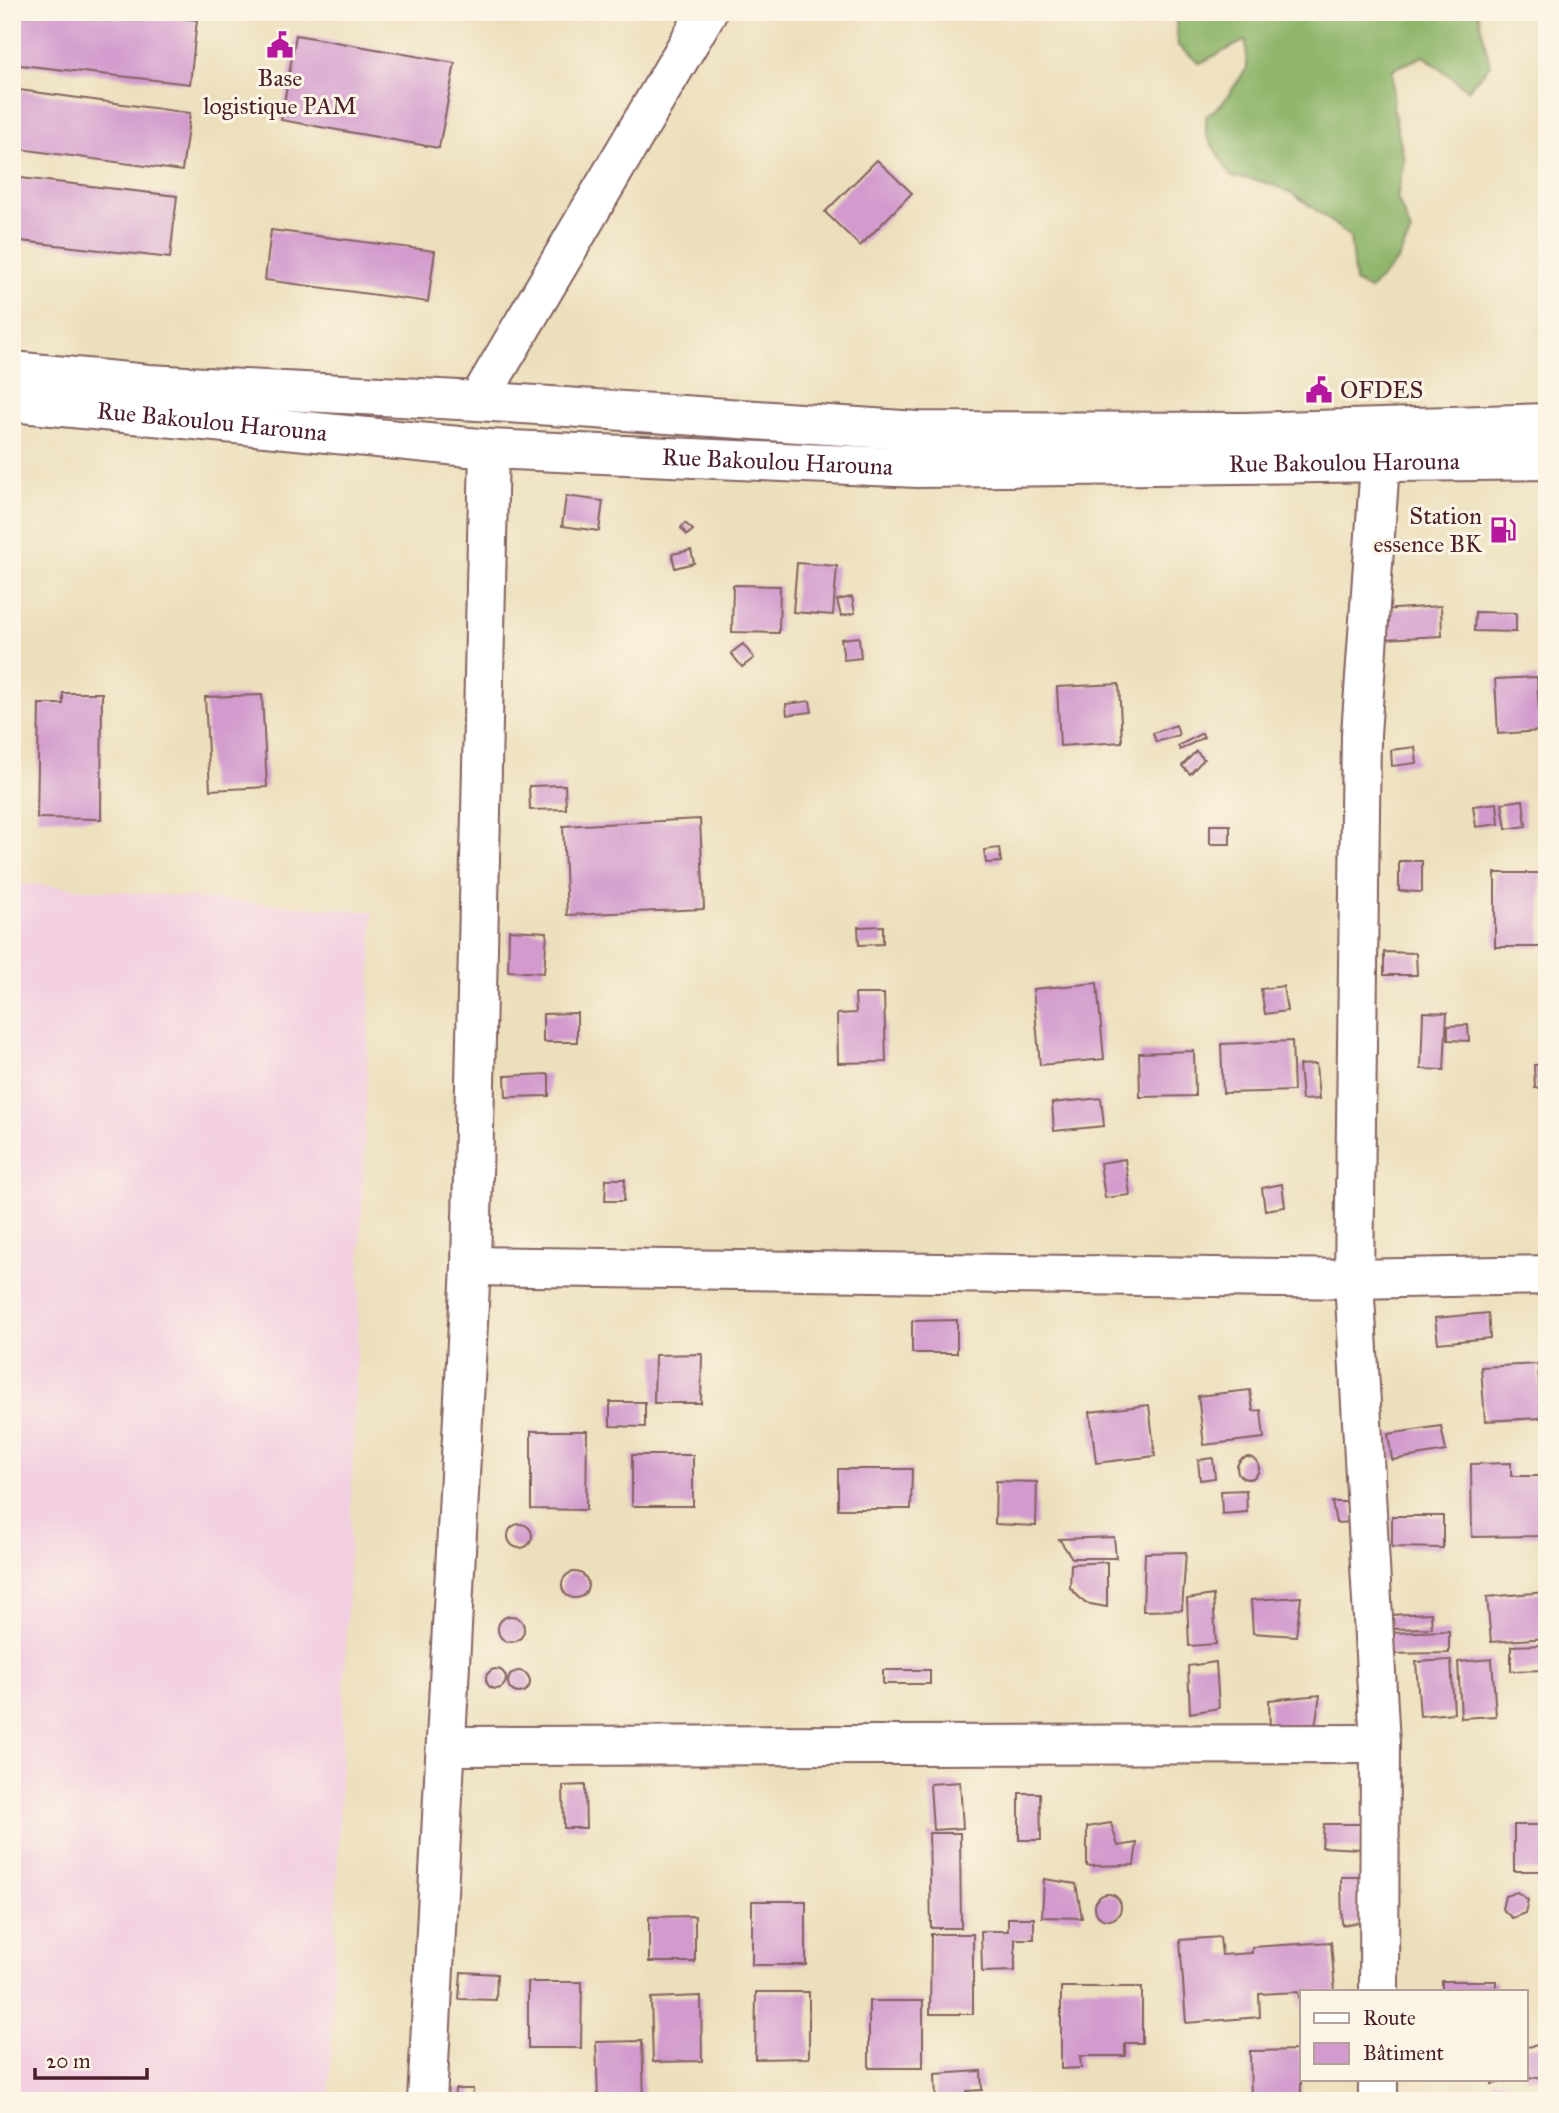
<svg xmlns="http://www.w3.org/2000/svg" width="1559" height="2113" font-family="'IM FELL Great Primer',serif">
  <rect width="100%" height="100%" fill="#fcf5e5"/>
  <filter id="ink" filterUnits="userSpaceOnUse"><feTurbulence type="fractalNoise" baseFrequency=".0143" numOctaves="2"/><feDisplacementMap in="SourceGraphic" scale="14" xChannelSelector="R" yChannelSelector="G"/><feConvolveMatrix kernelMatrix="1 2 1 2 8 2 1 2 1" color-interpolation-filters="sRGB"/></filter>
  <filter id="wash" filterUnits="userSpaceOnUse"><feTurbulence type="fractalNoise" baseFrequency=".00686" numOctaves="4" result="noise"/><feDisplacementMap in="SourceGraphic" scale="28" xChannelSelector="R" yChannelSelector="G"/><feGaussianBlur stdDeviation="1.57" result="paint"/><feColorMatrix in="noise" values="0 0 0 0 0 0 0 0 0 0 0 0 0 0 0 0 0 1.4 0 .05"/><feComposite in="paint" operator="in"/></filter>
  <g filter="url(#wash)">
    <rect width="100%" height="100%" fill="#ecdfbc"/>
    <polygon fill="#f2cfe1" points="12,883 373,912 329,2101 12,2101"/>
    <path fill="#90b66c" stroke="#6d6a4c" stroke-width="2" d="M 1175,12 L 1478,12 L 1490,65 L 1468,90 L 1424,56 L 1393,69 L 1393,107 L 1404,160 L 1397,197 L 1411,232 L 1398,260 L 1370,290 L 1355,282 L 1350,237 C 1310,205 1285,180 1232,177 L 1206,135 L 1206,116 L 1222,104 L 1247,68 L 1246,40 L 1200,63 L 1178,46 Z"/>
    <g id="blocks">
      <g fill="#d29acd">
        <polygon points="17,12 126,12 197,20 190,84 12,64"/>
        <polygon points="296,35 455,63 439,148 281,120"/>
        <polygon points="12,89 190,113 182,171 12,148"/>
        <polygon points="877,160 912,193 860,246 825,212"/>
        <polygon points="12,177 177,196 170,258 12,240"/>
        <polygon points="271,230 435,251 428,302 265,280"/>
        <polygon points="566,496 603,501 599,531 562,526"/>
        <polygon points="685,523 693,530 687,535 681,528"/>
        <polygon points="691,550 694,563 675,568 672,554"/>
        <polygon points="797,563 837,566 833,615 793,612"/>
        <polygon points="733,585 780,586 779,633 732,632"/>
        <polygon points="852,597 855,613 841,616 837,600"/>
        <polygon points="1441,606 1442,636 1382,639 1380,610"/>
        <polygon points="1475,612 1516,613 1516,632 1474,631"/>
        <polygon points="859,637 861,658 844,660 841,639"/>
        <polygon points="743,644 754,658 742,667 731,653"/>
        <polygon points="1537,677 1540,731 1498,734 1495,679"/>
        <polygon points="1119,684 1122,742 1060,746 1057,687"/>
        <polygon points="63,693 102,693 101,819 37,818 39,704 63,704"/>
        <polygon points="262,695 267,787 210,790 205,697"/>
        <polygon points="810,701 812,712 787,715 786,704"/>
        <polygon points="1176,725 1179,735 1156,742 1153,733"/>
        <polygon points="1202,733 1204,737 1180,750 1178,746"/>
        <polygon points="1415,747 1417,763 1392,766 1391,750"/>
        <polygon points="1196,751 1204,759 1190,774 1182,766"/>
        <polygon points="565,785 566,809 530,810 529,786"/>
        <polygon points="1523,800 1526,826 1506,829 1502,803"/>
        <polygon points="1497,803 1499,824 1476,827 1473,806"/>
        <polygon points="700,819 704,909 567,915 563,826"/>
        <rect x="1210" y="825" width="20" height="19"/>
        <polygon points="999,848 1001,862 986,863 984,850"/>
        <polygon points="1399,861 1422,861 1422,892 1399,891"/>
        <rect x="1495" y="873" width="46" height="74"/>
        <polygon points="883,926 883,944 859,945 858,927"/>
        <polygon points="509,930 547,932 544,973 508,971"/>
        <polygon points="1384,952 1416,953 1417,975 1384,975"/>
        <polygon points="1097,983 1104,1059 1040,1065 1033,989"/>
        <polygon points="1283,986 1287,1011 1265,1014 1261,989"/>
        <polygon points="855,994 884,994 886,1062 838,1063 837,1014 856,1013"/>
        <polygon points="1423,1012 1447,1013 1444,1070 1421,1069"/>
        <polygon points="577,1013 577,1042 543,1042 543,1014"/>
        <polygon points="1468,1025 1469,1041 1448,1040 1448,1026"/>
        <polygon points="1292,1041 1294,1091 1223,1093 1221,1044"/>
        <polygon points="1194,1051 1195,1096 1140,1097 1139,1053"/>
        <polygon points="1316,1064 1319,1099 1302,1100 1299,1065"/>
        <polygon points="1534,1065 1547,1065 1547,1088 1535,1088"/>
        <polygon points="549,1074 549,1096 506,1097 505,1076"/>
        <polygon points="1101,1098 1104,1126 1054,1131 1052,1103"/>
        <polygon points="1125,1159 1130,1195 1105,1198 1100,1163"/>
        <polygon points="606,1179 625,1179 624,1201 605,1201"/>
        <polygon points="1282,1184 1285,1207 1265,1210 1262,1188"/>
        <polygon points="1488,1313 1490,1338 1438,1343 1435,1318"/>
        <polygon points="957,1320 957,1353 912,1353 912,1321"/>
        <polygon points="702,1354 701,1403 654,1403 655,1355"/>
        <polygon points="1538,1364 1541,1418 1485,1421 1481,1367"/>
        <polygon points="1250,1390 1253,1411 1261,1410 1264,1438 1204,1445 1198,1396"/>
        <polygon points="610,1402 645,1402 645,1427 610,1426"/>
        <polygon points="1149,1405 1155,1456 1096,1463 1090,1412"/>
        <polygon points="1441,1426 1446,1451 1392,1460 1388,1434"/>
        <polygon points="531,1431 587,1431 586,1510 531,1509"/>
        <rect x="632" y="1455" width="61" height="51"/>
        <circle cx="1248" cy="1468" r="11"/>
        <polygon points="1213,1458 1215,1478 1200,1480 1198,1460"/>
        <polygon points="1511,1463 1511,1476 1540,1476 1541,1536 1472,1537 1471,1464"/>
        <polygon points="838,1469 912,1469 911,1509 838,1509"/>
        <polygon points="996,1481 1037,1482 1036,1526 995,1524"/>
        <polygon points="1246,1490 1247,1512 1222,1514 1221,1491"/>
        <polygon points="1332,1502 1352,1502 1354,1522 1336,1523"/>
        <polygon points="1392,1516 1443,1516 1443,1548 1392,1547"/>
        <circle cx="520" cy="1536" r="12"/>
        <polygon points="1114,1537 1116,1558 1072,1558 1059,1539"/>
        <polygon points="1186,1552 1182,1610 1143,1611 1145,1553"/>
        <polygon points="1107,1562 1107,1607 1085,1603 1070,1588 1071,1564"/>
        <circle cx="575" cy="1585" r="13"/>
        <polygon points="1547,1592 1547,1638 1491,1642 1487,1597"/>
        <polygon points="1213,1595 1216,1644 1189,1646 1187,1599"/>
        <polygon points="1301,1597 1296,1636 1253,1633 1251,1600"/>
        <polygon points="1431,1613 1432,1628 1389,1629 1389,1615"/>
        <circle cx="511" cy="1629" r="13"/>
        <polygon points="1449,1631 1449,1653 1384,1654 1384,1633"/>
        <polygon points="1547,1645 1547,1670 1511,1671 1511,1646"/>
        <polygon points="1492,1659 1496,1716 1461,1718 1458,1662"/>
        <polygon points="1451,1660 1454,1713 1420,1716 1416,1662"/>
        <polygon points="1216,1662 1219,1708 1190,1713 1188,1666"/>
        <circle cx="496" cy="1679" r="10"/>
        <rect x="883" y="1670" width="47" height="14"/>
        <circle cx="519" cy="1682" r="11"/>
        <polygon points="1320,1695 1314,1733 1270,1730 1269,1700"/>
        <polygon points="960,1782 963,1828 933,1830 930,1784"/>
        <polygon points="585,1785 586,1828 564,1828 563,1786"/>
        <polygon points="1019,1793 1040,1793 1041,1840 1019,1840"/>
        <polygon points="1111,1823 1118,1846 1137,1843 1134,1865 1087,1866 1087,1827"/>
        <polygon points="1324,1824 1361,1824 1360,1849 1322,1847"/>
        <rect x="1514" y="1825" width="33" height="46"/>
        <polygon points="929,1833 960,1833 961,1928 931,1928"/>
        <polygon points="1341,1877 1366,1877 1366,1921 1342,1925"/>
        <polygon points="1044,1879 1076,1884 1082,1918 1042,1917"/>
        <polygon points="1517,1892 1528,1900 1525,1913 1512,1918 1502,1909 1505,1896"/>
        <circle cx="1108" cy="1907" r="13"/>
        <rect x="752" y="1901" width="54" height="64"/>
        <polygon points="695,1916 695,1962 649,1962 649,1917"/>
        <polygon points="1008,1918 1034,1918 1034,1939 1015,1939 1015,1971 982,1972 981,1931 1008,1931"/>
        <polygon points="931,1934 973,1934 973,2014 930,2014"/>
        <polygon points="1220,1937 1222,1955 1252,1953 1252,1947 1331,1942 1335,1992 1302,1992 1302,2012 1298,1992 1259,1994 1260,2017 1186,2023 1180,1940"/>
        <polygon points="461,1972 497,1974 496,2000 459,1999"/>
        <rect x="1442" y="1981" width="54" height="11"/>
        <polygon points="528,1982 582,1982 581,2048 528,2048"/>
        <polygon points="1061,1987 1142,1987 1142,2043 1125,2043 1125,2056 1080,2056 1081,2068 1061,2069"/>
        <polygon points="756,1992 809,1992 809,2058 755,2059"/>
        <polygon points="701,1996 702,2061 653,2062 651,1998"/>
        <rect x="869" y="2001" width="54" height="67"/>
        <polygon points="642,2041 644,2100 598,2101 596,2042"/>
        <polygon points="1546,2044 1547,2076 1526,2079 1526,2047"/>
        <polygon points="1301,2050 1301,2100 1251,2101 1250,2051"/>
        <polygon points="981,2071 982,2090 967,2091 967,2101 936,2101 935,2074"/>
        <polygon points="1492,2080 1509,2080 1509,2081 1492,2084"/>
        <polygon points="455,2089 473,2089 472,2101 454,2101"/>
      </g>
    </g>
  </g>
  <g filter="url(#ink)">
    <use href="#blocks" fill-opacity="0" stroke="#83625e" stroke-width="2"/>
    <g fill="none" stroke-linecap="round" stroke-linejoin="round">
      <g stroke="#83625e" stroke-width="42">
        <g id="minor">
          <polyline points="478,401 707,12"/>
          <polyline points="471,1266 1354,1279 1547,1275"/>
          <polyline points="446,1746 1380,1744"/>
          <polyline points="1379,1992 1380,1744 1354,1279 1361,734 1380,464"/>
          <polyline points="427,2101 471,1266 489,449"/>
          <polyline points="1378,2101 1378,2080"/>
        </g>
      </g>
      <g stroke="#83625e" stroke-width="42">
        <g id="highway">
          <polyline points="12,371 148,384 478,401 917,431 1244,432 1547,423"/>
          <path id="s1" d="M 12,402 L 489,449 L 918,468 L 1547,460"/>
        </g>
      </g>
      <use href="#minor" stroke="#fff" stroke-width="38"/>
      <use href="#highway" stroke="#fff" stroke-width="38"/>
    </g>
  </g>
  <defs>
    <g id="civic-bare" transform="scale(2.1)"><path d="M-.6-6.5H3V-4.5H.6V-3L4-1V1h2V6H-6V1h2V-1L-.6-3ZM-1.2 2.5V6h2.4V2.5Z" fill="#b5179e" stroke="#fcf5e5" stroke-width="2.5" paint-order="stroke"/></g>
    <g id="fuel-bare" transform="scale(2.1)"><path d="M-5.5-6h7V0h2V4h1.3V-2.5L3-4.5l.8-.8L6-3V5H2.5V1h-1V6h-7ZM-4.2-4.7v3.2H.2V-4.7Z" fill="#b5179e" stroke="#fcf5e5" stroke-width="2.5" paint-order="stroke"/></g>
  </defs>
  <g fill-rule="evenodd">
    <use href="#civic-bare" x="280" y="45"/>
    <use href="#civic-bare" x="1319" y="390"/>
    <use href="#fuel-bare" x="1503" y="530"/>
  </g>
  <g text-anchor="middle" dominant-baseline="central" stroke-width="6" stroke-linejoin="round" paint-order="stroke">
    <g font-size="24" fill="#4a1f2b" stroke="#fcf5e5">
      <text x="280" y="78">Base<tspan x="280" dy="28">logistique PAM</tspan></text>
      <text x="1340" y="390" text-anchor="start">OFDES</text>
      <text x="1482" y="516" text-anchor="end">Station<tspan x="1482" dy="28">essence BK</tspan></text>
    </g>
    <g font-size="24" fill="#4a1f2b" stroke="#fcf5e5">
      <text stroke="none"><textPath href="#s1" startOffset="201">Rue Bakoulou Harouna</textPath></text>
      <text stroke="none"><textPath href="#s1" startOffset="768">Rue Bakoulou Harouna</textPath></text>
      <text stroke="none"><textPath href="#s1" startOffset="1335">Rue Bakoulou Harouna</textPath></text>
    </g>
  </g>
  <rect width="1559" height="2113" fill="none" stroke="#fcf5e5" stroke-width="42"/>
  <rect x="1300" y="1990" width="228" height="91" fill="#fcf5e5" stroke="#b59f9b" stroke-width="2"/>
  <rect x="1314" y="2013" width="35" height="10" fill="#ffffff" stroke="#b59f9b" stroke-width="2"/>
  <text x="1363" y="2025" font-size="21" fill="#4a1f2b">Route</text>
  <rect x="1314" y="2043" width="35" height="21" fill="#d29acd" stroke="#b59f9b" stroke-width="2"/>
  <text x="1363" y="2060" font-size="21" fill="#4a1f2b">Bâtiment</text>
  <path d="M35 2068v10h112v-10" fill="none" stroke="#4a1f2b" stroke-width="3.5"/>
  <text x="46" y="2068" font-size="21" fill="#4a1f2b" stroke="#fcf5e5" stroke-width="5" paint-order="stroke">20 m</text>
</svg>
